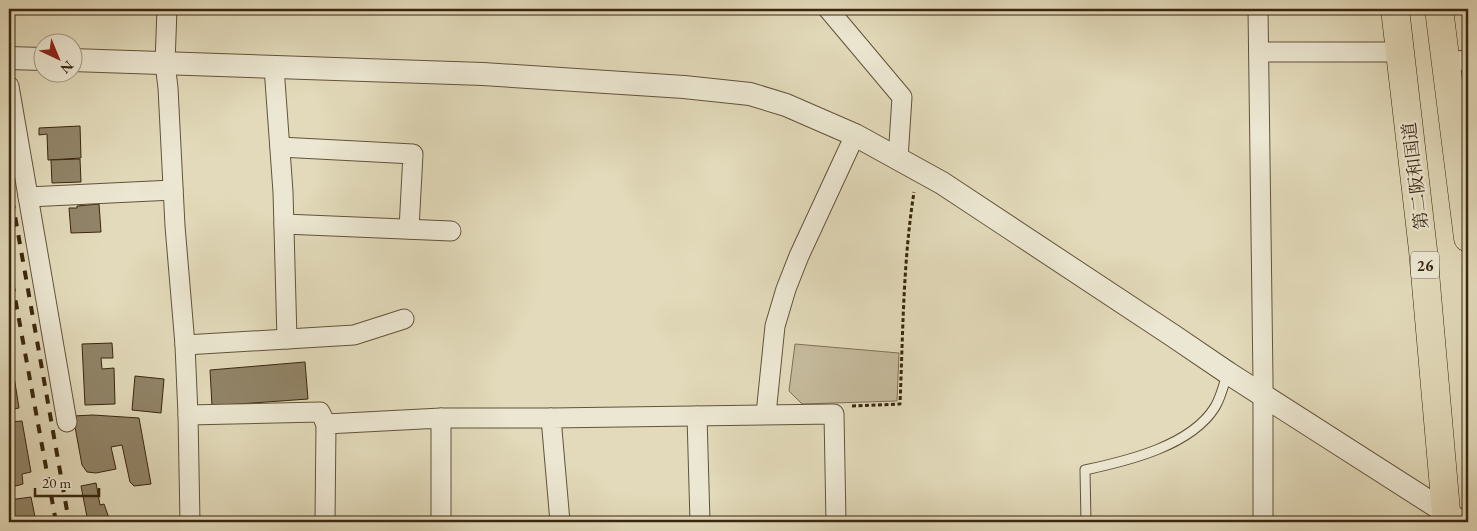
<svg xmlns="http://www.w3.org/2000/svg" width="1477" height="531" font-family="'EB Garamond','Noto Serif JP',serif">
  <rect width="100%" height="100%" fill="#e2daba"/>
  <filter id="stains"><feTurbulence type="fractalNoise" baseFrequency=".004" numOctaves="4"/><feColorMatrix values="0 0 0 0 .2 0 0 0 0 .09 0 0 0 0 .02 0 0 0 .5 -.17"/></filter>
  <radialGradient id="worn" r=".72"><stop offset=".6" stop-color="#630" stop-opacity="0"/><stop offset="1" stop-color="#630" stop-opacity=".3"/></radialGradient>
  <polygon fill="#c5bb9d" stroke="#7f7056" points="795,344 899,353 897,401 802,404 789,391"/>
  <g fill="#918468" stroke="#39260f">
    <polygon points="80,126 81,158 48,160 47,134 39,135 39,128"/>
    <polygon points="80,159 81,182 52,183 51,160"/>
    <polygon points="99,204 101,232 71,233 69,208 77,208 77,206"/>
    <polygon points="112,343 113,358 101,358 102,369 114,368 115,404 85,405 82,344"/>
    <polygon points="10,351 19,408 9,410 9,352"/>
    <polygon points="305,362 308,399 212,406 210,370"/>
    <polygon points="135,376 164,379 161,413 132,410"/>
    <polygon points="93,415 139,418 151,484 134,486 130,482 122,445 111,447 116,469 96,473 87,472 82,465 73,416"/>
    <polygon points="22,421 31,472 22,474 23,484 12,487 13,494 9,495 9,422"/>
    <polygon points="96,483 100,505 104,504 110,521 88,522 81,486"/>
    <polygon points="31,497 36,522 9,522 9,500"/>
  </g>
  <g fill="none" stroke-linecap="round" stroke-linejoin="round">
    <g stroke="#63533a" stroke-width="11">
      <path id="service" d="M 1086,522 L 1085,470 C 1127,461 1191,446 1215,407 C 1221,397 1224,384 1227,374"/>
    </g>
    <g stroke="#63533a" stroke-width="21">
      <g id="minor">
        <polyline points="167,9 165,63 168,88 175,226 185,345 188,415 190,522"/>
        <polyline points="828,9 902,97 898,159"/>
        <polyline points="1258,9 1263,380 1263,522"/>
        <polyline points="1259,52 1400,52"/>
        <polyline points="1446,64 1468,59"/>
        <polyline points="274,67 283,192 287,339"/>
        <polyline points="9,86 67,422"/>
        <polyline points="280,147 413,154 409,229"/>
        <polyline points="28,197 173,190"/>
        <polyline points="284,224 451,231"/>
        <polyline points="185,345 354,335 404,319"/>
        <polyline points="766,414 775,326 786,289 799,256 855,135"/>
        <polyline points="188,415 320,412 326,424"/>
        <polyline points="697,416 700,522"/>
        <polyline points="441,418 551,418"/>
        <polyline points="325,522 326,424 441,418 441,522"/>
        <polyline points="560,522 551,418 834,414 836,522"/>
      </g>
    </g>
    <g stroke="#63533a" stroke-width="24">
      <g id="tertiary">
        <polyline points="9,58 42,59"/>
        <polyline points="72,60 483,74 684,87 750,94 786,105 855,135 942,183 1172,335 1228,373 1461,522"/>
      </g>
    </g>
    <g stroke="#39260f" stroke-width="29">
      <g id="trunk">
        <polyline points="1395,9 1423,250 1447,522"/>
        <polyline points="1439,9 1468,238"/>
      </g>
    </g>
    <path stroke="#39260f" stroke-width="3" stroke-dasharray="4 2.5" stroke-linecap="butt" d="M 852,406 L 900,404 C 903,333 903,262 914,192"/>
    <use href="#service" stroke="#ece7d2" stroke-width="9"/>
    <use href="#minor" stroke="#ece7d2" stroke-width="19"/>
    <use href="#tertiary" stroke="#ece7d2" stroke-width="22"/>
    <use href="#trunk" stroke="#e2daba" stroke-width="28"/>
    <g stroke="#39260f" stroke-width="4" stroke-dasharray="9 9" stroke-linecap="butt">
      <polyline points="9,182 69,522"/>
      <polyline points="9,265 56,522"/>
    </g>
  </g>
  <g text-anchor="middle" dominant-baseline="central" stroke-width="4.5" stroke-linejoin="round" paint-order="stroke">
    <rect fill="#ece7d2" stroke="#6f604a" stroke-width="1" x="1411" y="251.5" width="28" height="27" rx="4"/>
    <g font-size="16" font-weight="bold" fill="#39260f">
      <text x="1425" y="265">26</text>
    </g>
    <g font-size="18" fill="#39260f" stroke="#ece7d2">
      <text transform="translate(1415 176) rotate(-97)">第二阪和国道</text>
    </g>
  </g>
  <rect width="1477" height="531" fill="none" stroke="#e2daba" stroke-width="30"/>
  <rect x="10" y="10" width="1457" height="511" fill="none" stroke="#39260f" stroke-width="2.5"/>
  <rect x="15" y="15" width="1447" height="501" fill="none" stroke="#39260f"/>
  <g transform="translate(58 58) rotate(136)"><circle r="24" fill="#ece7d2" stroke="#a49a84"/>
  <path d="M0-4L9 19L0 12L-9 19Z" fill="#8f2418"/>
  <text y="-8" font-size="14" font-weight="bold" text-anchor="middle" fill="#39260f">N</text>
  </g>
  <path d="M35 488v8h64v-8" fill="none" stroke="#39260f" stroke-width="2.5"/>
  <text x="42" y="488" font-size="15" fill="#39260f" stroke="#ece7d2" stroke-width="4" paint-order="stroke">20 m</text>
  <rect width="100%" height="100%" filter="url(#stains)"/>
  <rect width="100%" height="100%" fill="url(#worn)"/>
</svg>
